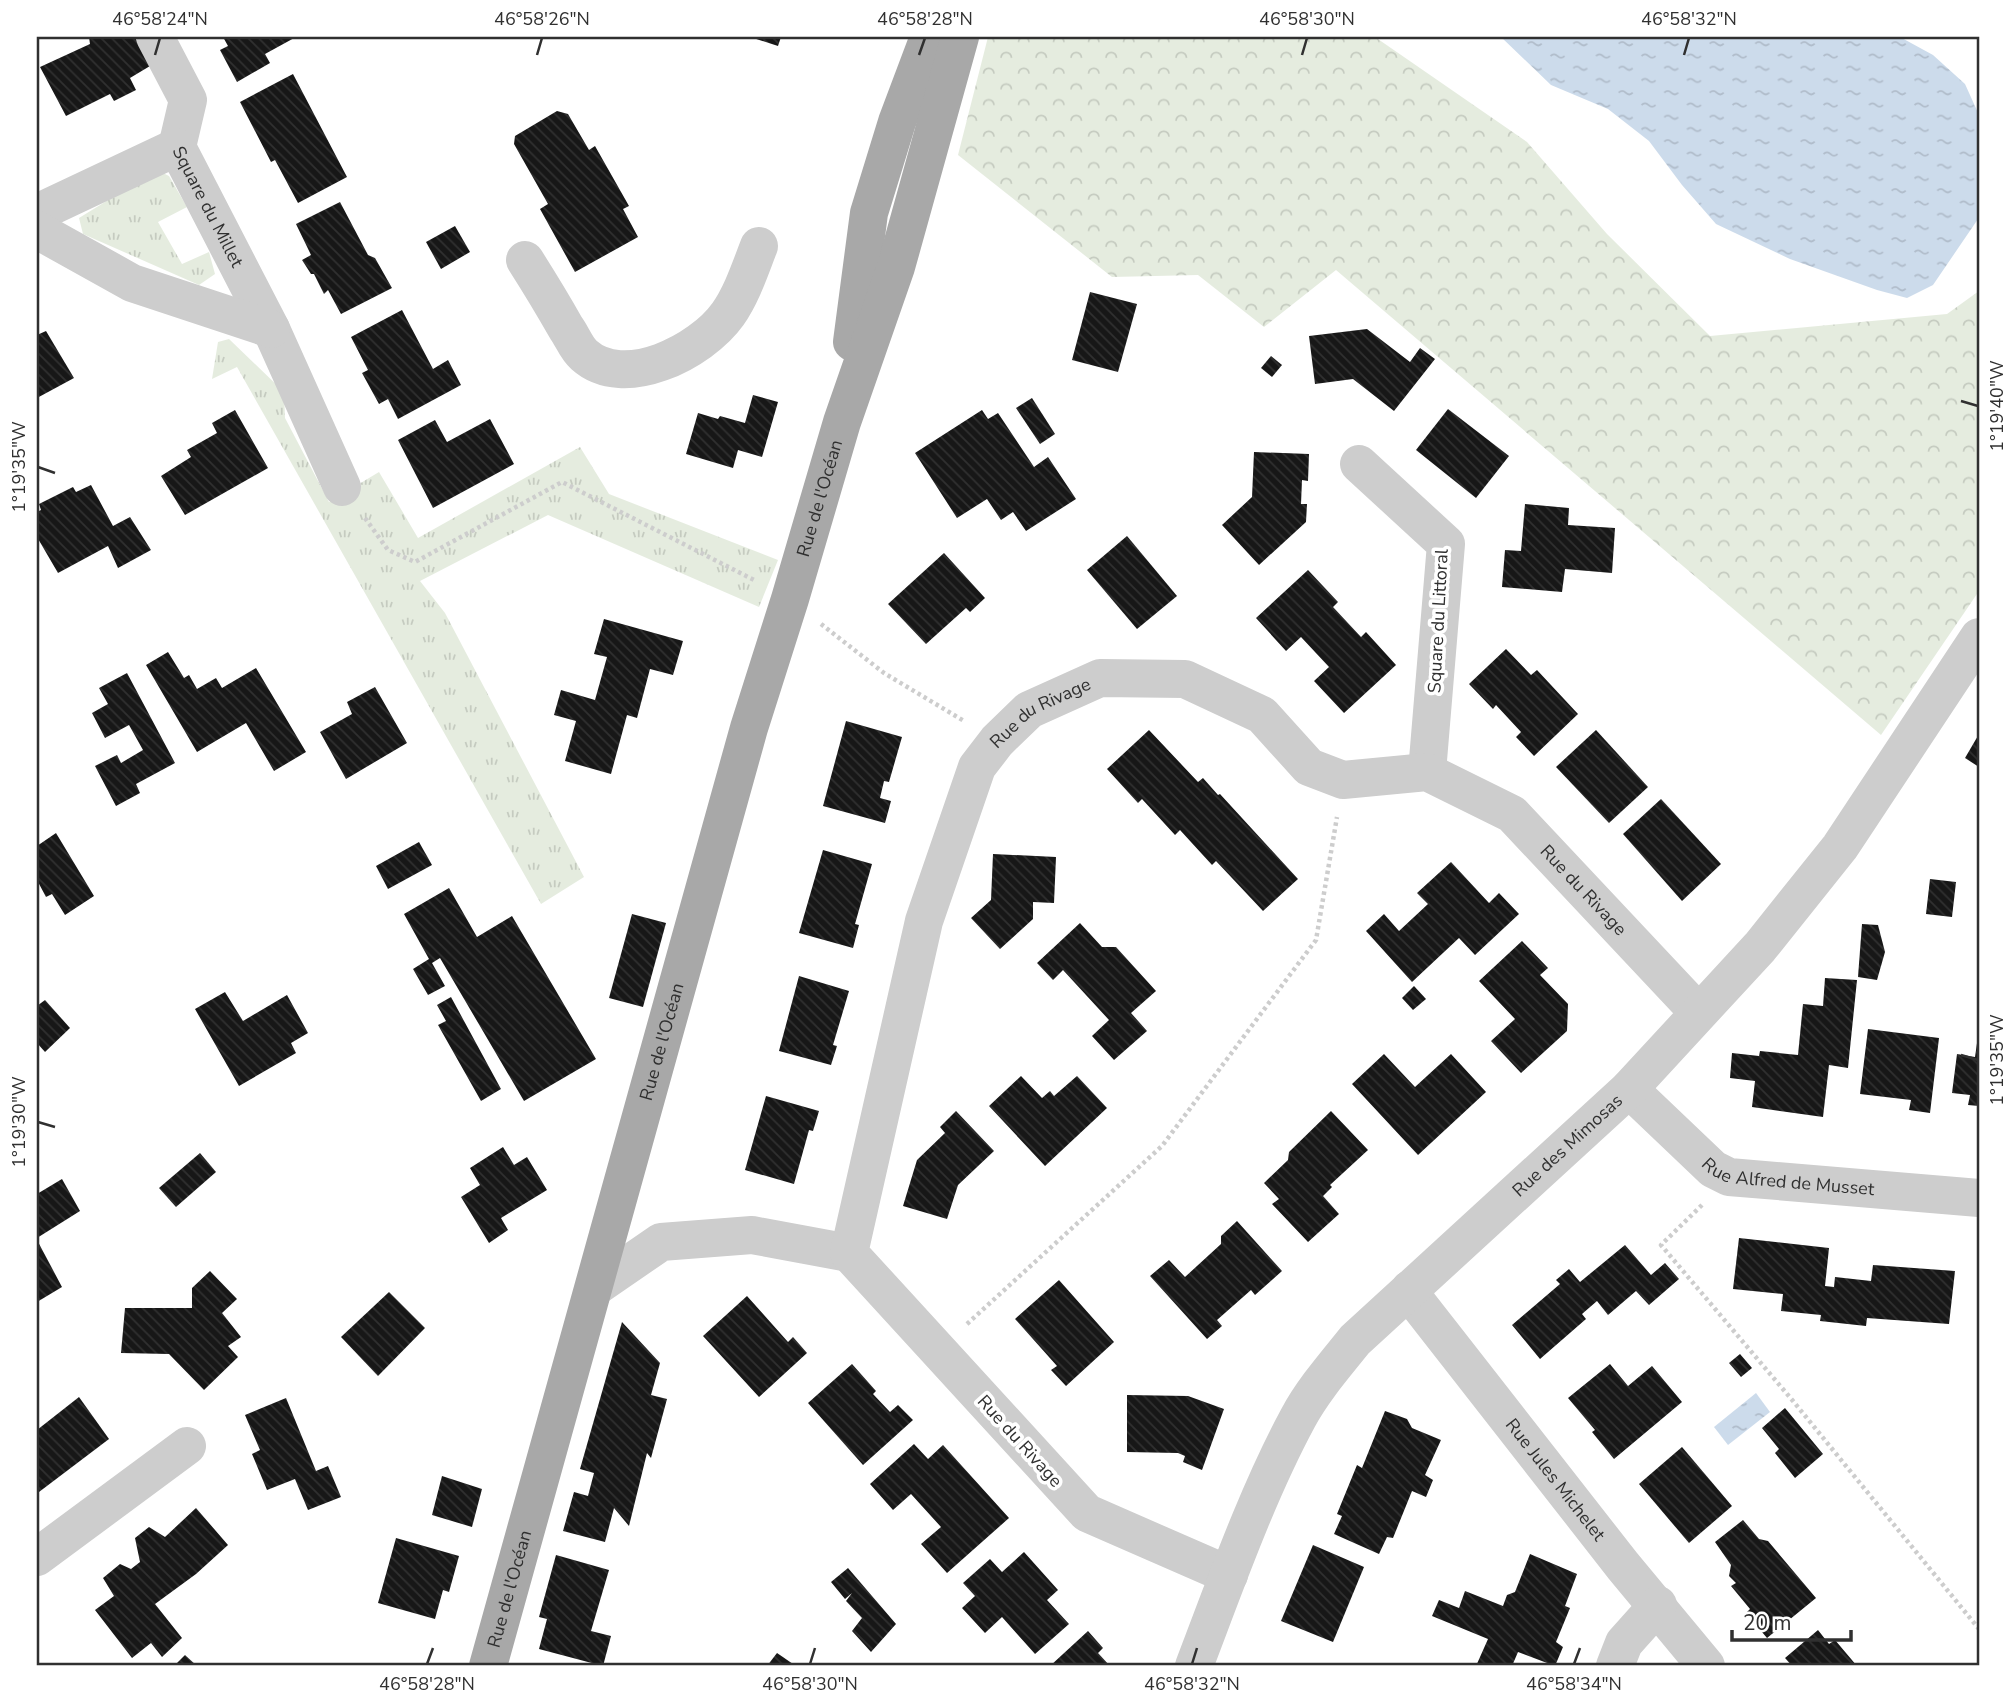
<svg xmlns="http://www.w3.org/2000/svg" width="2016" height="1703" font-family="'Nunito Sans',sans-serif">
  <defs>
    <pattern id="grass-tufts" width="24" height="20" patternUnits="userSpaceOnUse" patternTransform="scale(1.75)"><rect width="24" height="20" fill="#e5ecdf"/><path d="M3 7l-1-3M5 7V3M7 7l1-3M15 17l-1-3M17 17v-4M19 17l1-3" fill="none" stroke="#c5cbc0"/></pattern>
    <pattern id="forest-crowns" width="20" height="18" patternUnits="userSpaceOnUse" patternTransform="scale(1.75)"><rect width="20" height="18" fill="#e5ecdf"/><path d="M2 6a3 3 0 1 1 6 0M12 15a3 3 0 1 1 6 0" fill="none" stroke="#c5cbc0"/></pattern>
    <pattern id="water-ripples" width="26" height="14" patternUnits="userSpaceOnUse" patternTransform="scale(1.75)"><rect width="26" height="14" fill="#ccdbeb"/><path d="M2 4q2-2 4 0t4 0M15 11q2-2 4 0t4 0" fill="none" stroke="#b0bcca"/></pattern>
    <pattern id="building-back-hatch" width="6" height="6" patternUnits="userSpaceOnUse" patternTransform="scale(1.75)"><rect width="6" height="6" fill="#171717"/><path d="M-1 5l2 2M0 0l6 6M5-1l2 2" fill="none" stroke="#303030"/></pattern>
  </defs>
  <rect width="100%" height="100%" fill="#fff"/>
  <g fill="url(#grass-tufts)">
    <polygon points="157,170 169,176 187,207 158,222 182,264 209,252 215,274 199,285 83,234 79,218"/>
    <polygon points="229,339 284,392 285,418 329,502 379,472 418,538 580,447 609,494 778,560 759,607 548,515 420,581 445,613 584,877 541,904 237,367 212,379 218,342"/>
  </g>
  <polygon fill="url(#forest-crowns)" points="988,37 1375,37 1527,142 1607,234 1710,336 1947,314 1979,291 1979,591 1881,735 1336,270 1264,327 1198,275 1112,277 958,155"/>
  <g fill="url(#water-ripples)">
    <polygon points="1501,37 1900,37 1933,55 1965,84 1979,115 1978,219 1933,285 1907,298 1877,290 1790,259 1716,224 1682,185 1649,141 1608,109 1551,85"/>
    <polygon points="1756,1393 1770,1412 1728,1445 1714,1427"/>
  </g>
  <g fill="url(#building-back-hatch)">
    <polygon points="89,37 135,37 150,66 130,78 136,90 114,101 110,94 66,116 40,67 90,44"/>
    <polygon points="223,37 296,37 265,54 270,63 237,82 220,50 228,46"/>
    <polygon points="750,37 781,37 778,46"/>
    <polygon points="293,74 347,177 298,203 275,160 271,162 240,102"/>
    <polygon points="557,111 568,114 589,150 595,146 629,206 623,209 638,237 575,272 540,209 548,204 514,144 515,136"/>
    <polygon points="340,202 368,255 375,258 392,288 341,314 328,290 324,294 314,274 311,274 302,260 311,255 296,224"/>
    <polygon points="455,226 470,252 441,269 426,242"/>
    <polygon points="1090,292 1137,304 1118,372 1072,360"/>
    <polygon points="402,310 433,369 448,360 461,385 398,419 388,399 379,404 362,373 368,370 351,337"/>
    <polygon points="1367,329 1410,362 1420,348 1435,359 1394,411 1353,379 1315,384 1309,336"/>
    <polygon points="46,331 74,378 37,398 37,335"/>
    <polygon points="1271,356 1282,365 1272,377 1261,368"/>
    <polygon points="753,395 778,402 762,457 738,450 733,468 686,454 698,413 718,419 720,416 745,423"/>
    <polygon points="1032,398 1055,434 1040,444 1016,408"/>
    <polygon points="1448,409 1509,456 1476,498 1416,450"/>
    <polygon points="235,410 268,468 185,515 161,476 191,457 187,450 217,433 212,423"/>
    <polygon points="982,410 988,419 998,413 1034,467 1048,457 1076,499 1026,531 1013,512 1001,520 987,499 957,518 915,453"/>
    <polygon points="490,419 514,464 433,508 398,440 435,420 447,442"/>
    <polygon points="1254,452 1309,454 1308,481 1302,480 1301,504 1307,504 1306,522 1259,565 1222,525 1252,497"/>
    <polygon points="91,485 113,526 130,517 151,550 118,568 108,546 58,573 37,537 37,512 41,510 39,504 73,487 76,492"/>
    <polygon points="1525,504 1569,508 1568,525 1615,528 1612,573 1565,569 1562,592 1502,587 1505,550 1521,551"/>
    <polygon points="1127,536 1177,596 1137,629 1087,570"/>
    <polygon points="944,553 985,598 970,612 966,608 926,644 888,604"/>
    <polygon points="1308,570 1338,602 1333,607 1361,637 1366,632 1396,665 1344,713 1314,681 1329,667 1301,637 1286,651 1256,618"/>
    <polygon points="604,619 683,641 673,675 650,669 637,718 627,715 611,774 565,761 576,721 554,715 561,690 595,700 607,657 594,654"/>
    <polygon points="1506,649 1531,675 1537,670 1578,714 1534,756 1516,737 1521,732 1496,705 1493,709 1469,684"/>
    <polygon points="168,652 184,678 189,675 197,689 216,678 222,688 256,668 306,752 274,771 246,723 197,752 146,665"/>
    <polygon points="127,673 175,763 136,784 140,793 116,806 95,766 117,755 121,763 143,750 129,725 105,738 92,713 108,704 99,688"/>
    <polygon points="375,687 407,743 346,779 320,732 352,714 347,702"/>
    <polygon points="846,721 902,737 889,782 884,781 880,798 891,801 885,823 823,806"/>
    <polygon points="1149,730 1198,782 1203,778 1218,795 1220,794 1298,879 1263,911 1216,861 1212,865 1180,830 1175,835 1142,799 1138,803 1107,769"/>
    <polygon points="1596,730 1648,787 1609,823 1556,767"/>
    <polygon points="1979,734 1979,767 1965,758"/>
    <polygon points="1661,799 1721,864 1682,901 1623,834"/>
    <polygon points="56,833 94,896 65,915 52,894 46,897 37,880 37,846"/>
    <polygon points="419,842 432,865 388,889 376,866"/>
    <polygon points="823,850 872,864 855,924 859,925 853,948 799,933"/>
    <polygon points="993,854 1056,857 1054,903 1033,902 1033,919 1000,949 971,918 991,900"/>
    <polygon points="1451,862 1489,903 1499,893 1519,914 1475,955 1459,938 1412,982 1366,931 1384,914 1399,931 1428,904 1417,893"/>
    <polygon points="1930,879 1956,882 1952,917 1926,914"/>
    <polygon points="449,888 477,937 512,916 596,1059 524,1101 440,958 432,963 445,986 428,995 413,969 429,959 404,914"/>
    <polygon points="632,914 666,923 643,1007 609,998"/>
    <polygon points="1080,923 1102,947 1116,947 1156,991 1131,1013 1147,1031 1114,1060 1092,1036 1109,1020 1063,970 1053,980 1037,963"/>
    <polygon points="1862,924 1878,925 1885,952 1877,980 1858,977"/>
    <polygon points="1522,941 1548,968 1540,975 1568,1004 1567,1031 1521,1073 1491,1041 1515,1019 1479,981"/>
    <polygon points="799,976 849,991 833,1045 837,1046 831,1065 779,1051"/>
    <polygon points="1825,978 1857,980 1848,1068 1829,1065 1823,1117 1752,1107 1755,1081 1730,1078 1732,1053 1759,1056 1760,1051 1798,1055 1803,1004 1823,1006"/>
    <polygon points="1414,986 1426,999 1413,1010 1402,998"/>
    <polygon points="225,992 243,1021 287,995 308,1033 291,1043 296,1053 239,1086 195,1009"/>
    <polygon points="451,997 501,1089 481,1101 438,1025 446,1021 437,1005"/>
    <polygon points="45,1000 70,1028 45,1052 37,1043 37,1006"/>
    <polygon points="1868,1029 1939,1038 1930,1113 1909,1110 1911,1100 1860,1094"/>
    <polygon points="1978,1036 1979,1036 1979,1106 1968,1105 1970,1095 1952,1093 1957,1054 1975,1057"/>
    <polygon points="1384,1054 1415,1087 1451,1054 1486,1092 1418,1155 1352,1084"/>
    <polygon points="1021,1076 1042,1098 1050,1091 1054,1096 1077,1076 1107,1108 1045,1166 989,1106"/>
    <polygon points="766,1096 819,1111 813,1131 809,1130 794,1184 745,1170"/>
    <polygon points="956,1111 994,1151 958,1185 947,1219 903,1206 917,1160 945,1133 940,1127"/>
    <polygon points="1331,1111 1368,1150 1330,1185 1332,1187 1323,1196 1339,1214 1308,1242 1272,1204 1279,1199 1264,1183 1288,1160 1289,1152"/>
    <polygon points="503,1147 514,1165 527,1157 547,1190 501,1218 508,1230 489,1243 461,1197 480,1185 470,1168"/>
    <polygon points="200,1153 216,1172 176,1207 159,1188"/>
    <polygon points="62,1179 80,1211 37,1238 37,1194"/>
    <polygon points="1237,1221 1282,1271 1255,1295 1251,1290 1217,1320 1222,1326 1207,1339 1150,1276 1169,1260 1185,1277 1221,1244 1221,1236"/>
    <polygon points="1739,1238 1829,1248 1825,1286 1834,1287 1835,1277 1871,1281 1873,1265 1955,1271 1949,1324 1867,1318 1866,1326 1820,1321 1821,1315 1781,1311 1783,1294 1733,1289"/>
    <polygon points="37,1240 62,1287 37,1302"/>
    <polygon points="1625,1245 1651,1275 1665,1263 1679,1279 1649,1305 1636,1291 1608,1315 1597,1301 1582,1314 1586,1319 1540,1359 1512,1325 1560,1284 1556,1280 1569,1269 1580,1282"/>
    <polygon points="210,1271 237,1299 222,1313 241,1337 228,1346 238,1357 204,1390 169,1354 121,1353 125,1308 192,1308 192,1288"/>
    <polygon points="1059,1280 1114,1342 1066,1386 1051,1370 1057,1366 1015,1319"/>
    <polygon points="389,1292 425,1328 378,1376 341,1337"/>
    <polygon points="747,1296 788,1342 793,1337 807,1353 759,1397 703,1336"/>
    <polygon points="622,1322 660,1363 651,1395 667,1399 651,1458 647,1453 629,1526 614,1508 605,1542 563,1531 574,1492 588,1496 594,1473 580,1469"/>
    <polygon points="1740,1354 1752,1368 1741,1377 1729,1363"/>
    <polygon points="852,1364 876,1391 873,1394 890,1412 898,1405 913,1420 863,1465 808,1403"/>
    <polygon points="1610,1364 1628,1386 1652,1366 1682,1402 1614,1459 1592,1432 1595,1430 1568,1398"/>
    <polygon points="1127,1395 1188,1396 1224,1409 1202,1470 1183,1462 1185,1456 1178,1453 1127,1452"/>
    <polygon points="79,1397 109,1439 39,1492 37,1488 37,1430"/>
    <polygon points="286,1398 316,1471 328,1466 341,1497 308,1510 295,1479 267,1490 252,1454 260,1450 245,1415"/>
    <polygon points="1785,1408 1823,1454 1795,1478 1775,1453 1779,1449 1762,1428"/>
    <polygon points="1385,1411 1407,1419 1412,1428 1441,1440 1425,1475 1433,1480 1426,1497 1412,1491 1393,1538 1387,1537 1379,1554 1334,1534 1342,1516 1337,1514 1357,1465 1362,1468"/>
    <polygon points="914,1444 928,1459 943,1445 1009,1518 947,1573 921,1544 941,1527 911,1494 893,1510 870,1484"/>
    <polygon points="1682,1447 1732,1506 1689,1543 1639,1484"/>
    <polygon points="442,1476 482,1489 472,1527 432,1515"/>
    <polygon points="196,1508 228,1545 196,1574 155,1604 182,1638 162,1657 151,1643 132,1658 95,1610 114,1596 103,1578 120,1564 131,1569 140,1562 135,1538 149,1527 165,1537"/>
    <polygon points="1743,1520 1759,1539 1768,1541 1816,1598 1767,1638 1746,1613 1750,1609 1731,1586 1736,1583 1729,1576 1731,1565 1715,1542"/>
    <polygon points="396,1538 459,1556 449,1592 443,1590 435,1619 378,1603"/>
    <polygon points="1313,1545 1364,1567 1333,1642 1281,1621"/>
    <polygon points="1024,1552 1058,1590 1047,1600 1069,1624 1035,1654 1002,1617 985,1633 962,1608 975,1596 963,1583 990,1559 1002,1572"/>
    <polygon points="1530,1554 1577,1574 1565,1606 1570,1608 1556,1642 1563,1647 1555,1666 1518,1652 1512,1666 1476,1666 1488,1639 1432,1616 1439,1600 1459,1608 1465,1591 1503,1606 1507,1595 1515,1592"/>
    <polygon points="556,1555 609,1570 591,1631 611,1636 603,1666 539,1649 547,1619 539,1617"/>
    <polygon points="848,1568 896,1624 871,1652 852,1631 862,1618 846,1601 852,1593 845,1599 831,1582"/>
    <polygon points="1818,1630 1829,1644 1835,1640 1857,1666 1792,1666 1785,1658"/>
    <polygon points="1088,1631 1103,1648 1098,1653 1110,1666 1050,1666"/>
    <polygon points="777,1653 796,1666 767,1666"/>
    <polygon points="185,1655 197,1666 174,1666"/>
  </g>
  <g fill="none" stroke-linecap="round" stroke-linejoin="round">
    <g stroke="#cdcdcd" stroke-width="4.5" stroke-dasharray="3.5 3.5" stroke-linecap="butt">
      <polyline points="365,518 388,550 415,562 562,482 756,581"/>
      <polyline points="821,624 884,673 964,721"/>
      <polyline points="1702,1205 1661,1245 1793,1401 1979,1629"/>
      <polyline points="967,1324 1162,1146 1316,940 1337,817"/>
    </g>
    <g stroke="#cdcdcd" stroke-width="38">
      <polyline points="155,37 188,100 177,147"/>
      <path id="s1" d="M 37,213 L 177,147 L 271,329 L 342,487"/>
      <polyline points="37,230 132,283 271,329"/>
      <path d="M 525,260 C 539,282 553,305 566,328 C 572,336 576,348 584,355 C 624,391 701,352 728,314 C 742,294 750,269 759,246"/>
      <polyline points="1359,464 1446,544 1427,772"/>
      <path id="s2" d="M 1629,1089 L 1713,1169 L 1729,1177 L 1979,1198"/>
      <polyline points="594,1288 661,1242 752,1235 849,1253"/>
      <path id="s3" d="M 1410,1289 L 1419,1305 L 1623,1566 L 1706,1666"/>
      <polyline points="37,1557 187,1446"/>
      <path id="s4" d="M 1229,1575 L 1087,1513 L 849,1253 L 924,921 L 977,767 L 997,741 L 1029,710 L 1100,678 L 1185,679 L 1262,715 L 1309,767 L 1343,780 L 1427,772 L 1512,814 L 1698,1012"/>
      <path id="s5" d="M 1194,1666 C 1225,1585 1257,1494 1298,1418 C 1313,1390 1335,1365 1355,1340 L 1629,1089 L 1760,947 L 1840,847 L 1979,637"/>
      <polyline points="1615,1666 1624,1643 1658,1605"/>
    </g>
    <g stroke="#a8a8a8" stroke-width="38">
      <polyline points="852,342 869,213 897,122 929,37"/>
      <path id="s6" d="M 488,1666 L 749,728 L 790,599 L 842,422 L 896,267 L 960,37"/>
    </g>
  </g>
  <path fill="none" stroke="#303030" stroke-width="2.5" d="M 155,55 L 160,38M 537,55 L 542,38M 919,55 L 925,38M 1302,55 L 1307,38M 1684,55 L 1689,38M 1961,401 L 1978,406M 38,467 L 55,473M 1961,1055 L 1978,1060M 38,1122 L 55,1127M 427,1664 L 433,1648M 810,1664 L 815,1648M 1192,1664 L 1197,1648M 1574,1664 L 1580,1648"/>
  <g text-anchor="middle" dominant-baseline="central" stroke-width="7" stroke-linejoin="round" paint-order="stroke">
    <g font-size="18" fill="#303030" stroke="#fff">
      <text stroke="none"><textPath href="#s1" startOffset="222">Square du Millet</textPath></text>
      <text stroke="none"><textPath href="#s6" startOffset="1214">Rue de l'Océan</textPath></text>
      <text transform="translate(1438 621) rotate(-87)">Square du Littoral</text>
      <text stroke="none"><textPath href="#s4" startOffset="1096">Rue du Rivage</textPath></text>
      <text stroke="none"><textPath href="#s4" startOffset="1726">Rue du Rivage</textPath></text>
      <text stroke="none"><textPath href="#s6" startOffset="648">Rue de l'Océan</textPath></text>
      <text stroke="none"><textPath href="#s5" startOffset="654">Rue des Mimosas</textPath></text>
      <text stroke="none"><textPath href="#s2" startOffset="192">Rue Alfred de Musset</textPath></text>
      <text transform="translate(1020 1441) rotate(48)">Rue du Rivage</text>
      <text stroke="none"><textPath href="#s3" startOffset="240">Rue Jules Michelet</textPath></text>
      <text stroke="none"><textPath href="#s6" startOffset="80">Rue de l'Océan</textPath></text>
    </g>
  </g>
  <rect width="2016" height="1703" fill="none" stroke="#ffffff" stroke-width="77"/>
  <path d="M1732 1630v10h119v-10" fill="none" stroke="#303030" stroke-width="3.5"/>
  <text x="1743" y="1630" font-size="21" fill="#303030" stroke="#ffffff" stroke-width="5" paint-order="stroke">20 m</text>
  <rect x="38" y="38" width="1940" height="1626" fill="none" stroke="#303030" stroke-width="2.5"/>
  <g font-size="18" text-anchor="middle" fill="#303030">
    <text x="160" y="25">46°58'24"N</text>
    <text x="542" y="25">46°58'26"N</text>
    <text x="925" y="25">46°58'28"N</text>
    <text x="1307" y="25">46°58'30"N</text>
    <text x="1689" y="25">46°58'32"N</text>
    <text transform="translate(1997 406) rotate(-90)" y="6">1°19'40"W</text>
    <text transform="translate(19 467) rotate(-90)" y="6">1°19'35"W</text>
    <text transform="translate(1997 1060) rotate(-90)" y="6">1°19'35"W</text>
    <text transform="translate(19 1122) rotate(-90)" y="6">1°19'30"W</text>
    <text x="427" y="1690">46°58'28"N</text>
    <text x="810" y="1690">46°58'30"N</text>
    <text x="1192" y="1690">46°58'32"N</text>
    <text x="1574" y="1690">46°58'34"N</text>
  </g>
</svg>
